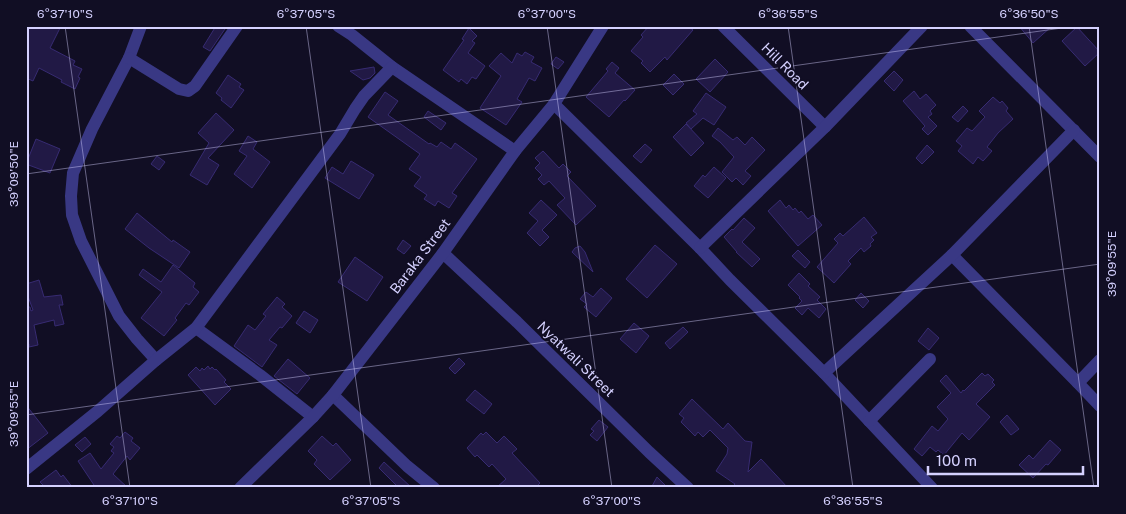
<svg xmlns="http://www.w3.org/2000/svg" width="1126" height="514" font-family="'Public Sans',sans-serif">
  <rect width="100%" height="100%" fill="#110e24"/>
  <g fill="#211945" stroke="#372b72">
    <polygon points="29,26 61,26 50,48 75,61 73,65 82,69 78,77 80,78 75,89 61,82 62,80 39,68 33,81 26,78 26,32"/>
    <polygon points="216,26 227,26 210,51 203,47"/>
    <polygon points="649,26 688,26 693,30 667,60 665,57 650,72 641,63 643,61 631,51 643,37 641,35"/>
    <polygon points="1019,26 1052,26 1033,43"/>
    <polygon points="1077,27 1100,52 1085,66 1062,41"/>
    <polygon points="469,28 477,36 472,41 475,43 468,53 485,66 476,79 472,77 467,84 461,79 459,82 443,70 464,40 462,39"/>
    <polygon points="525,52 534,57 531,62 542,68 535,81 529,78 517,99 522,102 506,125 480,108 501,76 489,66 501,53 512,63 517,53 522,56"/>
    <polygon points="556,57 564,62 558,69 551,64"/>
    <polygon points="715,59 728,72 710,92 696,79"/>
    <polygon points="612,62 619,68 615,73 635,90 625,101 624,100 609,117 586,97 608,71 606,69"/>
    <polygon points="374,67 375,73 370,78 363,80 350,71"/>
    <polygon points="894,71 903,80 894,91 884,81"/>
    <polygon points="674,74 684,84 673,95 663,85"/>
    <polygon points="228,75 241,84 239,87 244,90 231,108 221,100 222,98 216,93"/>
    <polygon points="914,91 920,99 926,94 936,105 930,111 932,114 928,117 937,126 928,135 922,129 925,126 903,101"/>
    <polygon points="385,92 398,101 388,115 429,144 430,143 437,147 441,142 451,149 455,143 477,159 452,193 457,196 449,208 438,201 435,206 424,199 427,195 414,186 421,177 409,169 420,154 368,117"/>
    <polygon points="706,93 726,107 714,125 703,118 691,129 686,123 697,114 693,111"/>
    <polygon points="993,97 1000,103 1002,101 1008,108 1006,111 1013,119 998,133 987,147 992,151 983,161 978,157 973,164 958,151 962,146 956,141 967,128 972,131 985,117 979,111"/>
    <polygon points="963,106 968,111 958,122 952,117"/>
    <polygon points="428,111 446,123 441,130 424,117"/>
    <polygon points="216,113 234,130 208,158 219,165 207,185 190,175 209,143 198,133"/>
    <polygon points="686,124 704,143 691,156 673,137"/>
    <polygon points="718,128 733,140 737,137 745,145 752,137 765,150 745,171 751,176 743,185 736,178 732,182 722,172 734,157 720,142 712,136"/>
    <polygon points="248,136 257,142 253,149 270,162 252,188 234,174 247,156 239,151"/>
    <polygon points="36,139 60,149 50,173 26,164"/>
    <polygon points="645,144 652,150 641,163 633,156"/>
    <polygon points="927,145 934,152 922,164 916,158"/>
    <polygon points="543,151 559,168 563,164 571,172 567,176 596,206 576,225 557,205 565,198 549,181 544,185 538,179 542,175 535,168 540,163 535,158"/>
    <polygon points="157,156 165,162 159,170 151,164"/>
    <polygon points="351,161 374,175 359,199 325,178 332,167 343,174"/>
    <polygon points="714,167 726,178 708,198 694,186 703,175 705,177"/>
    <polygon points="541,200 557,215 542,230 549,237 540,246 527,233 538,221 529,213"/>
    <polygon points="780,200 786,208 789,205 793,210 795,208 799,213 801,211 808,219 813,215 822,225 798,246 768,211"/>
    <polygon points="137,213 172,242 173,240 190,252 179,268 149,248 125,229"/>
    <polygon points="864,217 877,233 871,237 874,240 870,244 871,246 864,252 861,248 848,261 851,264 834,283 817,267 838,243 834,239 840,233 843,236"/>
    <polygon points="744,218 755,228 742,242 760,259 752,267 736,252 737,252 724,237 732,229 733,230"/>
    <polygon points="403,240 411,246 404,254 397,249"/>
    <polygon points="655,245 677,264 647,298 626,279"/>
    <polygon points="580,246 585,252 593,272 572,252 575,248"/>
    <polygon points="798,250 810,262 805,268 792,256"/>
    <polygon points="355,257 383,277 367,301 338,282"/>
    <polygon points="173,265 195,283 193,287 199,292 189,305 186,303 175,318 177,320 164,336 141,318 162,292 139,275 143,269 161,282"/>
    <polygon points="799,273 810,284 808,286 820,297 817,300 826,309 819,318 808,308 802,315 795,308 802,301 799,298 800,297 788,285"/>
    <polygon points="39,280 44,297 61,295 63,305 59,305 64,324 55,326 54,320 34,325 38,345 29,347 29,344 26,344 26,307 30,307 31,311 33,310 26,291 26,284"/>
    <polygon points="601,288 612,298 596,317 584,307 587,304 580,299 586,292 593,297"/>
    <polygon points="861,293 869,301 863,308 855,300"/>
    <polygon points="277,297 285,304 282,307 292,316 282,328 280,327 269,340 277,345 262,367 234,346 248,325 255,330 266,316 263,314"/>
    <polygon points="304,311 318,320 310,333 296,323"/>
    <polygon points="634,323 649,336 636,353 620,339"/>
    <polygon points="683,327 688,332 670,349 665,343"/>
    <polygon points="928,328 939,338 929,350 918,341"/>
    <polygon points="459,358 465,364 455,374 449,368"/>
    <polygon points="288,359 310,378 297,394 274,376"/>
    <polygon points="208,366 210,369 212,367 215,370 216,369 226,380 224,382 231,389 215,405 188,375 196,367 200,371 202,368 204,370"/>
    <polygon points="982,373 985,376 988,374 994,380 992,382 995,385 976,404 990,417 969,440 962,433 944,455 938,450 936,452 930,447 922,456 914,449 932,426 938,431 948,419 937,407 951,393 940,381 946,375 961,393 963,390 964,391"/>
    <polygon points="475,390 492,404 484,414 466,400"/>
    <polygon points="692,399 723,429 728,423 745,441 752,442 748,472 761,459 788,488 731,488 735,484 716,471 727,454 728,448 710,430 703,437 698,432 695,436 681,422 684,418 679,414"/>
    <polygon points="26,405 48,433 26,450"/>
    <polygon points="1007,415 1019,429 1011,435 1000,422"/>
    <polygon points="599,420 608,427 597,441 590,435 594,431 591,429"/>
    <polygon points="125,432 133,438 131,441 140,448 130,460 127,456 113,474 128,488 96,488 78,461 90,453 101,469 114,453 111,451 114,447 110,444 117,436 120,438"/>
    <polygon points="486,432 497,443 504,436 517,449 512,453 540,483 535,488 496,488 506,479 492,464 489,467 477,455 475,457 467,448 481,433 483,435"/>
    <polygon points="322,436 333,446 336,443 351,460 330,480 314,464 317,460 308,451"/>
    <polygon points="85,437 91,444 82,452 75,445"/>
    <polygon points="1050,440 1061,450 1048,465 1046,464 1033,478 1019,465 1029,455 1033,459"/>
    <polygon points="384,462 412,488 399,488 379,468"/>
    <polygon points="56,470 61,477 63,475 73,488 46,488 40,482"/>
    <polygon points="657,477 668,488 651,488"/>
  </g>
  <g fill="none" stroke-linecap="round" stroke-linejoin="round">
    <g stroke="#393884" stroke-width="12">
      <polyline points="141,26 129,58 92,129 73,173 71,196 72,215 81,241 119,316 137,339 156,360"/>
      <polyline points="338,26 352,35 392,67 515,151"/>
      <polyline points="723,26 825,127"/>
      <polyline points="970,26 1100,157"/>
      <polyline points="129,58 179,89 188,91 195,86 237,26"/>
      <polyline points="554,104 700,248 730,280 824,373 932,488"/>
      <polyline points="700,248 825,127 922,26"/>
      <polyline points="443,253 517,322 649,452 688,488"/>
      <polyline points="952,255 1078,383 1100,406"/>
      <polyline points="196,328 260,375 313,417"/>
      <polyline points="824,373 952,255 1074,130"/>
      <polyline points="1078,383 1100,360"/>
      <polyline points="333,395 407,466 434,488"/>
      <polyline points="869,421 930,359"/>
      <polyline points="26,469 98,411 156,360 196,328 340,134 355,109 364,96 392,67"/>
      <polyline points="240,488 313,417 333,395 443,253 515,151 554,104 603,26"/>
    </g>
  </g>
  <path fill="none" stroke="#d5d1ff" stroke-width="1" stroke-opacity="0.45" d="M 65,26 L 130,488M 306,26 L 371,488M 547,26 L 612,488M 788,26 L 853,488M 1029,26 L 1094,488M 26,174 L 1076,26M 26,415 L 1100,264"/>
  <g text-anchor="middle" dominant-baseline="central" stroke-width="4" stroke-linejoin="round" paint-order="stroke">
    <g font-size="14" fill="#d5d1ff" stroke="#110e24">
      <text transform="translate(785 66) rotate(45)">Hill Road</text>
      <text transform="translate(420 256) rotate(-53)">Baraka Street</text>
      <text transform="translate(576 359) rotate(44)">Nyatwali Street</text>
    </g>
  </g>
  <rect width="1126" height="514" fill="none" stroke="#110e24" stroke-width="55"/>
  <path d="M928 466v8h155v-8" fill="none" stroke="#d5d1ff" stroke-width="2.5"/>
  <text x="936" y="466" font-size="15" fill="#d5d1ff" stroke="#110e24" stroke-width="4" paint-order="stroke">100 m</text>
  <rect x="28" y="28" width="1070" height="458" fill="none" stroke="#d5d1ff" stroke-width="2"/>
  <g font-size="12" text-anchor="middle" fill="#d5d1ff">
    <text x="65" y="18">6°37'10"S</text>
    <text x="306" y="18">6°37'05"S</text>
    <text x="547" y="18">6°37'00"S</text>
    <text x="788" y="18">6°36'55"S</text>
    <text x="1029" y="18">6°36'50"S</text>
    <text transform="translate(14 174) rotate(-90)" y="4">39°09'50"E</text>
    <text transform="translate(1112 264) rotate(-90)" y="4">39°09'55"E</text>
    <text transform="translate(14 414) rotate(-90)" y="4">39°09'55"E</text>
    <text x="130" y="505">6°37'10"S</text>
    <text x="371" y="505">6°37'05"S</text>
    <text x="612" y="505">6°37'00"S</text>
    <text x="853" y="505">6°36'55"S</text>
  </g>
</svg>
